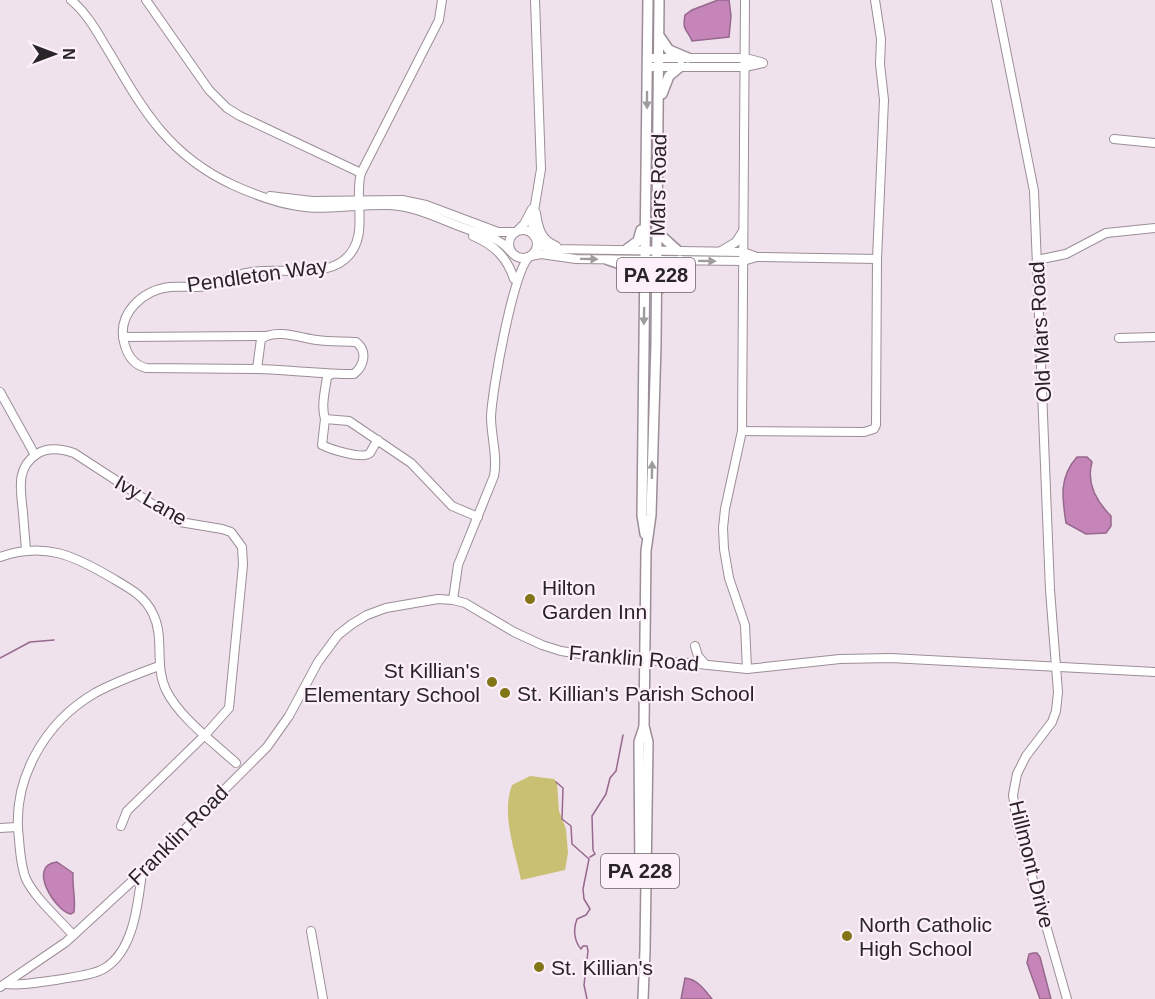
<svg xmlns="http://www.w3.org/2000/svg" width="1155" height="999" font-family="Helvetica,sans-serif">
  <rect width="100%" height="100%" fill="#f0e2ed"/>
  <path fill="#cac074" d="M 530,776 L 554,779 L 557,782 L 559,811 L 566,829 L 568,853 L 565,870 L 521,880 C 515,850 501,815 512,785 Z"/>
  <g fill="#c585b8" stroke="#96688d" stroke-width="1.5">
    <path d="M 718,0 L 729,0 L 731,16 L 729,37 L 692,41 C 687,28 682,32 685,15 L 692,10 Z"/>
    <path d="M 1077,457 L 1087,457 L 1092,462 C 1086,483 1096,501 1111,516 L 1111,526 L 1106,533 L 1086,534 L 1066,523 C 1062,497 1059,477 1077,457 Z"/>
    <path d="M 57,862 L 73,873 C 72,886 76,899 74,912 L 71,914 C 56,912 26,865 57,862 Z"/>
    <polygon points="1033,953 1037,953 1040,957 1051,999 1040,999 1027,963 1029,954"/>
    <path d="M 685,978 C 697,979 705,990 712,999 L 681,999 Z"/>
  </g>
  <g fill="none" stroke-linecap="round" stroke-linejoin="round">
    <g stroke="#96688d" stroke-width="1.5">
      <polyline points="0,658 30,642 54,640"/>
      <path d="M 556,782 L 563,788 L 562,819 L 571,826 L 572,844 L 589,859 L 583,889 L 584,899 L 590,909 L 586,915 L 577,919 C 573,929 574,941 581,949 L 583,946 L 587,946 L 588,951 L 584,985 L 587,999"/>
      <polyline points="590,857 595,854 593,850 592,816 606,794 610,778 616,771 623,735"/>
    </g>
    <g stroke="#9b8e98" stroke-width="10">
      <g id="minor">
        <path d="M 71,0 C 89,15 99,36 111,55 C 144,112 170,156 233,185 C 253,194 276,203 298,206 C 327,211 358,204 389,205 C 416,206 441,220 467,229 C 483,235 499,237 510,251"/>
        <polyline points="146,0 209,90 227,108 240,116 361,173"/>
        <polyline points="745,0 742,431 725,509 723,528 724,549 729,578 745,625 747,669"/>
        <polyline points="996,0 1034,191 1050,590 1058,692 1056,711 1052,722 1026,756 1017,774 1013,795 1017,824 1067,999"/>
        <polyline points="647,58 745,58 761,62"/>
        <polyline points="647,67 745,67 763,63"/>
        <polyline points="1114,139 1155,143"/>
        <polyline points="270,196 312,201 402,200 426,205 498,232 515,232"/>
        <path d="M 536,213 C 538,228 541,240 556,246"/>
        <circle cx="523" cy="244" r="14"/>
        <polyline points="517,231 524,224 532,209"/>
        <path d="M 473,236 C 494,245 507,257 514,279"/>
        <polyline points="534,236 532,223 541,169 535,0"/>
        <polyline points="536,238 542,246 552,249 743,252 757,257 877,259"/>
        <polyline points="721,251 736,242 743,231"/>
        <polyline points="531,256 541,254 576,259 743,261 757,257"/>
        <polyline points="1037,260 1066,254 1106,233 1155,228"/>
        <polyline points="123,337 265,336"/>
        <polyline points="1119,338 1155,337"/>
        <path d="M 257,369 C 290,370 322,374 354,374 C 364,366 368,351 356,342 C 343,341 330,342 317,340 C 301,338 276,328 261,339 L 257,369 L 146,368 C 134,365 127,355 124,342 C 117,313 143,290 170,287 C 182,286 195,288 207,286 C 220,283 232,276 246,273 C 273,266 321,279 344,260 C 371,238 353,201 361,173 L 439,20 L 442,0"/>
        <path d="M 330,375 L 327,377 C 325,391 321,406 325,419 L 349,421 L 411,463 L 452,506 L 478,517"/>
        <polyline points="0,392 35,455"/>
        <path d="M 325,419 L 322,445 C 330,449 363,460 370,453 C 372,449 375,444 378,440"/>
        <polyline points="742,431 864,432 874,429 876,425 877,259 884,100 880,64 881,39 875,0"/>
        <path d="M 26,550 C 25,538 24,525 23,513 C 21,491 15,468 37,454 C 48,447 62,449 74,453 L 180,522 L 222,529 L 231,532 L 242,547 L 243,565 L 229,708 L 205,735 L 127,811 L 121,826"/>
        <path d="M 0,557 C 44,541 75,556 112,578 C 129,588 145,596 153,614 C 165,638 154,665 166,690 C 179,717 214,743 236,763"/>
        <path d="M 453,600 L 458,565 L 494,476 C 498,457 491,436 491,417 C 492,390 513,273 529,257"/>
        <polyline points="695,646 698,656 705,664"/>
        <polyline points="0,828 17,827"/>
        <polyline points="311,931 323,999"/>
        <path d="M 73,935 C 59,919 35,898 26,879 C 21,867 20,852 19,839 C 11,780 45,722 95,693 C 115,682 137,674 159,666"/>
        <path d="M 6,984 C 23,986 39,982 56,980 C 71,977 92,976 105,968 C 134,950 138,903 142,872"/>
        <polyline points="0,987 66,942 142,872 267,747 289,716 318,662 338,635 352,624 367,615 386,608 438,599 453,600 465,603 514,632 542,645 561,651 599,657 689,663 747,669 840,659 891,658 1155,672"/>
      </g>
    </g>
    <g stroke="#9b8e98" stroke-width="12">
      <g id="major">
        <polyline points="660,37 669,50 688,58"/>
        <polyline points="662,94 669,76 681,66"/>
        <polyline points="656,231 677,250"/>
        <polyline points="627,249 638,241 641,230"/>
        <path d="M 608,260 C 626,265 636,271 643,289"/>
        <polyline points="659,289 667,271 680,260"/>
        <polyline points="645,534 642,515 648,0"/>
        <polyline points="640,877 639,742 644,727"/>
        <polyline points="643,999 645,950 648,742 644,726 646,551 651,515 656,344 659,0"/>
      </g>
    </g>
    <use href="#minor" stroke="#fff" stroke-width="8"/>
    <use href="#major" stroke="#fff" stroke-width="9"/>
  </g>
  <defs><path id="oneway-solid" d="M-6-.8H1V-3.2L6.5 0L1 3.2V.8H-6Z" transform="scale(1.5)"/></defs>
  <g fill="#9f9c9e">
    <use href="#oneway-solid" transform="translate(647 100) rotate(90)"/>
    <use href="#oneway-solid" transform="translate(589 259) rotate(1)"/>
    <use href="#oneway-solid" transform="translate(707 261) rotate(1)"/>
    <use href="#oneway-solid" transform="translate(644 316) rotate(91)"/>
    <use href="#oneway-solid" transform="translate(652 470) rotate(-89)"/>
  </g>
  <g fill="#817518" stroke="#fef0fa" stroke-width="2">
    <circle cx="530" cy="599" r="6"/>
    <circle cx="492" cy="682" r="6"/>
    <circle cx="505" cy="693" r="6"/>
    <circle cx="847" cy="936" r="6"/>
    <circle cx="539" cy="967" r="6"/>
  </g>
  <g text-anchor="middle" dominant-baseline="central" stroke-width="4.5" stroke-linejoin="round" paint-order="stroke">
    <g fill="#fef0fa" stroke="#696167" stroke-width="1.5">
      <rect x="617" y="258" width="78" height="34" rx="4.5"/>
      <rect x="601" y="854" width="78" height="34" rx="4.5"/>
    </g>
    <g font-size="20" font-weight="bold" fill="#292428">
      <text x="656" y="275">PA 228</text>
      <text x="640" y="871">PA 228</text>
    </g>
    <g font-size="21" fill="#292428" stroke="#fef0fa">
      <text transform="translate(658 185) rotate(-89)">Mars Road</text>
      <text transform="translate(257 275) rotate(-8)">Pendleton Way</text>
      <text transform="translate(1040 332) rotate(-93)">Old Mars Road</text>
      <text transform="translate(151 500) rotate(30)">Ivy Lane</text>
      <text transform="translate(634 658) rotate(5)">Franklin Road</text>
      <text transform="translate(178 835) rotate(-45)">Franklin Road</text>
      <text transform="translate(1032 864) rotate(76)">Hillmont Drive</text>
    </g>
    <g font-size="21" fill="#292428" stroke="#fef0fa" text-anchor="start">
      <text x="542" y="587">Hilton<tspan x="542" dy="24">Garden Inn</tspan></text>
      <text x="480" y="670" text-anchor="end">St Killian's<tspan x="480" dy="24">Elementary School</tspan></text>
      <text x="517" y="693">St. Killian's Parish School</text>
      <text x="859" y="924">North Catholic<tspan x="859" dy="24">High School</tspan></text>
      <text x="551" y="967">St. Killian's</text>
    </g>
  </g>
  <g transform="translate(54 54) rotate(90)" stroke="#fef0fa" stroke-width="4.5" paint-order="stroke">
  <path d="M0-4.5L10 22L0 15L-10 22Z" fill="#292428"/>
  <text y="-9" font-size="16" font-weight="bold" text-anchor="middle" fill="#292428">N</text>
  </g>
</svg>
